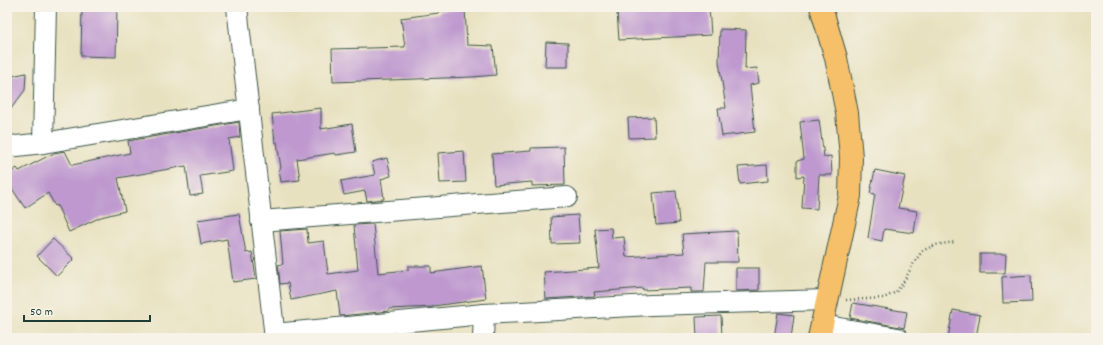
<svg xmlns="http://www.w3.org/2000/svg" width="1103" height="345" font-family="Dekko,sans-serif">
  <rect width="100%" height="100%" fill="#f7f3e8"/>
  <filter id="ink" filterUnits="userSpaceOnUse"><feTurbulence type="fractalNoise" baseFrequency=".025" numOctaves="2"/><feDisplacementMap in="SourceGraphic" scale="8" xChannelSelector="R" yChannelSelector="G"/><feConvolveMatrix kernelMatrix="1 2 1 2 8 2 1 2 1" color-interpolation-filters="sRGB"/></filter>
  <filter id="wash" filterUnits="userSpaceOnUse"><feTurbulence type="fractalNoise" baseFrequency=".012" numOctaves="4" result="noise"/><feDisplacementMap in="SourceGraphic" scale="16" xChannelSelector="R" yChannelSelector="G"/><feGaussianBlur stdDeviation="0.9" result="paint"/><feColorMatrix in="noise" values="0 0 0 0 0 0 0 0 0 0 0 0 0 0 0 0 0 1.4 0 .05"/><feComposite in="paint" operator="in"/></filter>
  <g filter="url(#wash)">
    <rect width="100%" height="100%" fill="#e8e1c0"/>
    <g id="blocks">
      <g fill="#be98cf">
        <polygon points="82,7 117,7 116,57 81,56"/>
        <polygon points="692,7 709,7 711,35 619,40 617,11"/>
        <polygon points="465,9 467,45 493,46 496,75 472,77 333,82 332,49 405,47 401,18 439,13 439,11"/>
        <polygon points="720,29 746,30 745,69 757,68 759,83 750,85 755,132 722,136 718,108 726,108 719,62"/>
        <polygon points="546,42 568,43 568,67 545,67"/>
        <polygon points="26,73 25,90 7,114 7,77"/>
        <polygon points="321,108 321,129 352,124 356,152 336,155 335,153 297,159 300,180 281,182 279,169 281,168 277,142 275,142 272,114"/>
        <polygon points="654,117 655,137 629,138 628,118"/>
        <polygon points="819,120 824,157 831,156 832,175 819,175 817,209 802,208 804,176 797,177 797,161 804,159 800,122"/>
        <polygon points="239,122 240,137 229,139 233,171 200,176 203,194 190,196 186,166 118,178 125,211 101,217 69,232 57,205 55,206 48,193 25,208 7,181 7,174 17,168 19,171 54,153 65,151 72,165 130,153 128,141"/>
        <polygon points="564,147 565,185 532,186 532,182 494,185 492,154 531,151 531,148"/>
        <polygon points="464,151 466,182 440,183 438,153"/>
        <polygon points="387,158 391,176 381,179 384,199 367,201 365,191 344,195 341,181 375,175 372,162"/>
        <polygon points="767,165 768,181 740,184 738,167"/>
        <polygon points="875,170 905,176 898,208 917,211 914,233 884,229 882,241 868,238 875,194 870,193"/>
        <polygon points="676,191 679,223 656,225 653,193"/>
        <polygon points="239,214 246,253 252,252 256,279 233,282 227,239 201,244 197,220"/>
        <polygon points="578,215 580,243 552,244 551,217"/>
        <polygon points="373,224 378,273 408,270 408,266 431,266 431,273 482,266 486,299 433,306 433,307 389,309 389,311 340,316 337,291 291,300 288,283 280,284 278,265 283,264 280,231 307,229 308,243 324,241 328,274 358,270 354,225"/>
        <polygon points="611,228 612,238 624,237 626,257 684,253 682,234 737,231 738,262 706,262 704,292 691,292 691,288 643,290 643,288 594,292 595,296 546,299 544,272 599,268 595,229"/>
        <polygon points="53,239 74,259 57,276 37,256"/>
        <polygon points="980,254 1006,254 1005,273 980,273"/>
        <polygon points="736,268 759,268 759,290 736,291"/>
        <polygon points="1031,275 1032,302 1003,303 1002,277"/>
        <polygon points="853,303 907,312 904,328 900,327 850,318"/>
        <polygon points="953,310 980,315 976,338 948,338"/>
        <polygon points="778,313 794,315 791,338 774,338"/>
        <polygon points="721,316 722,338 697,338 696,317"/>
      </g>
    </g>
  </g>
  <g filter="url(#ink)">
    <use href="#blocks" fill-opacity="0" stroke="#3d5649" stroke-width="1"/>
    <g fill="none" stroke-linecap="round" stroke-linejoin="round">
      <g stroke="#3d5649" stroke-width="22">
        <g id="minor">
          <polyline points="237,7 275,338"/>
          <polyline points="43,143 46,7"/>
          <polyline points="7,145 17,146 43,143 249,109"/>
          <polyline points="261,221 567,197"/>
          <polyline points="822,325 898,338"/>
          <polyline points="274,334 484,314 651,305 828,300"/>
          <polyline points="483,338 484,314"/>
        </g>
      </g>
      <g stroke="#3d5649" stroke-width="24">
        <polyline id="major" points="819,338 850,196 851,157 847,113 836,58 821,7"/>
      </g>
      <polyline stroke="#3d5649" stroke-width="2.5" stroke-dasharray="1 3" stroke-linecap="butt" points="846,300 884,298 896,292 903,283 912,266 922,251 935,245 955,242"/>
      <use href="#minor" stroke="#fff" stroke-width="20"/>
      <use href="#major" stroke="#f6c06b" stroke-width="22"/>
    </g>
  </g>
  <rect width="1103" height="345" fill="none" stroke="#f7f3e8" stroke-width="24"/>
  <path d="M24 315v6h126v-6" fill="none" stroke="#1f3d34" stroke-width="2"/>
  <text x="30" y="315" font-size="12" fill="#1f3d34" stroke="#f7f3e8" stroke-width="3" paint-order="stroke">50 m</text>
</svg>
